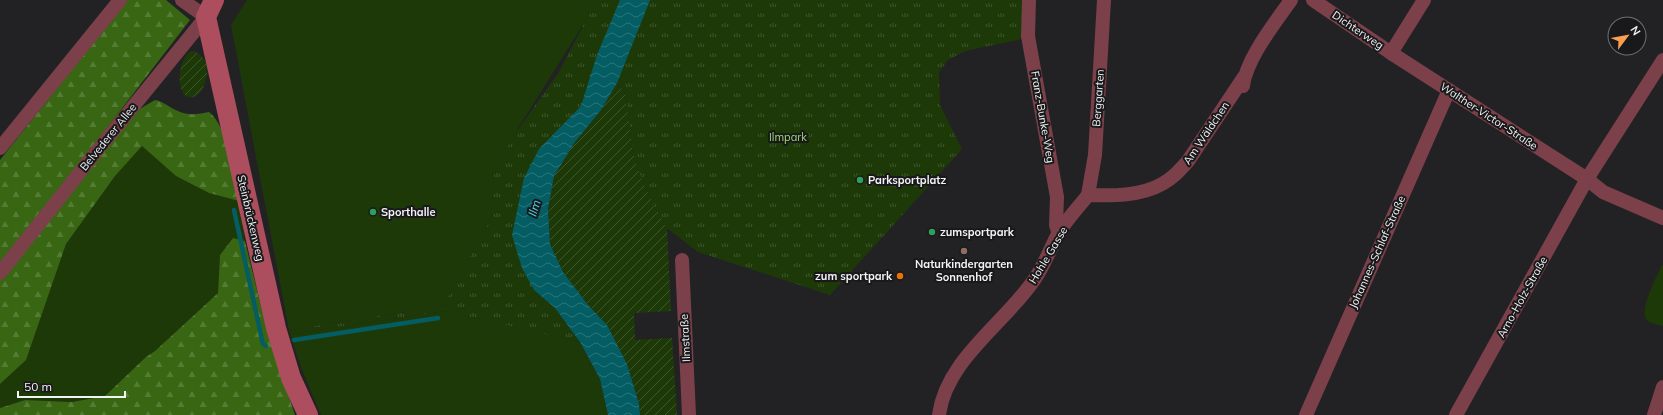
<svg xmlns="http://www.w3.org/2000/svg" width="1663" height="415" font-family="Mulish,sans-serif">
  <defs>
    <pattern id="forest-firs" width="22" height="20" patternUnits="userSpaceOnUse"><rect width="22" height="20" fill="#386612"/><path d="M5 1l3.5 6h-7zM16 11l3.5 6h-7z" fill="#557c35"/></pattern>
    <pattern id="park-tufts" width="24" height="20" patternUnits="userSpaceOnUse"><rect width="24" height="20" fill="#1e3908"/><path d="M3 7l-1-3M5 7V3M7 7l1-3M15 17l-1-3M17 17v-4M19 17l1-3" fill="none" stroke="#3f562d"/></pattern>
    <pattern id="garden-furrows" width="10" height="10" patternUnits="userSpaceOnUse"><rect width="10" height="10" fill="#1e3908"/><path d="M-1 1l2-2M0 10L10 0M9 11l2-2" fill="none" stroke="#3f562d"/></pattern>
    <pattern id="water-waves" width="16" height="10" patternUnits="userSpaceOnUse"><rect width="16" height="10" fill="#055d64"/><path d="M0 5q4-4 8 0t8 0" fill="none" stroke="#2a757b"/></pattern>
  </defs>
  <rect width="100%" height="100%" fill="#222225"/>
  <g fill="#1e3908">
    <polygon points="247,0 590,0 586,20 512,138 494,175 491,219 443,306 289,330 231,25"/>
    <polygon points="142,146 176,176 209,193 239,201 245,241 233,238 220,255 218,293 155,351 146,357 105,396 72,402 25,400 0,408 0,384 26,359 66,244 115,176"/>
    <path d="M 1662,265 L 1663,265 L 1663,326 C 1658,325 1652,324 1648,321 C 1637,312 1657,276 1662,265 Z"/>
    <polygon points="445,311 580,342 600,379 608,415 321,415 302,370 290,334"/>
  </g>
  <g fill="url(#forest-firs)">
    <polygon points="127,0 166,0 190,20 0,267 0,160"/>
    <path d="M 155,100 C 163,101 170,108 178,111 C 188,116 199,114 209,112 C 228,126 234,179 239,201 L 209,193 L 176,176 L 142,146 L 115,176 L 66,244 L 26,360 L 0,384 L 0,273 L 138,110 Z"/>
    <polygon points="233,238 245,241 268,335 295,415 0,415 0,408 25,400 72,402 105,396 146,357 155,351 218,293 220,255"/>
  </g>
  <polygon fill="url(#park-tufts)" points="590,0 1023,0 1021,39 965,51 948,60 939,72 940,105 962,149 830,295 698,252 667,228 650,198 640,175 633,153 625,93 617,83 539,149 534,290 555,308 580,342 445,311 290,334 289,330 443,306 491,219 494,175 512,138 559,72 586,20"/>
  <g fill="url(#garden-furrows)">
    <path d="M 191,51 C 195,51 197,52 200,55 C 212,65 207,80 201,92 C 178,114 172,64 191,51 Z"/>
    <polygon points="617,83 625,93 633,153 640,175 650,198 667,228 671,311 634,313 635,340 672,338 677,415 640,415 639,404 627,364 607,325 588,305 563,272 550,244 548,209 554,176 575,141 601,110"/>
  </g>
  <polygon fill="url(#water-waves)" points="620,0 650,0 617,83 601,110 575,142 554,176 548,209 550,244 563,272 588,305 607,325 627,364 639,404 640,415 608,415 600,379 580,342 555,308 534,290 522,268 512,235 524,178 539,149 581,106 597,55"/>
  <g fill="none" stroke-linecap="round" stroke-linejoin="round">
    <g stroke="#055d64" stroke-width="4.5">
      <polyline points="234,210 262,340 263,344 266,346"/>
      <polyline points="294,340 438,318"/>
    </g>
    <g stroke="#7b4049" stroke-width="14">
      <polyline points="1029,0 1028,36 1057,197 1056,225 1059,234"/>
      <polyline points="1313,0 1391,53 1587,179 1603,192 1663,218"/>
      <polyline points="1391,53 1424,0"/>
      <path d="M 1243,86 C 1246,59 1275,23 1291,0"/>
      <polyline points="0,148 120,0"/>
      <polyline points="1088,195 1095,155 1104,0"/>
      <polyline points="682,260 689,415"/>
      <polyline points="0,273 96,152 206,17 182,0"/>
      <path d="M 939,415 C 946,360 1004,324 1034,280 C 1044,266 1050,249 1058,234 C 1066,220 1078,208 1088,195 C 1112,196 1141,196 1162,184 C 1173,178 1180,170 1188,161 L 1244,77"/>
      <polyline points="1306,415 1449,90"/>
      <polyline points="1456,415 1587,179 1663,60"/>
      <polyline points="1654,415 1663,387"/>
    </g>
    <polyline stroke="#ac4e5e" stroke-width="20" points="214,0 206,17 276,328 291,378 308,415"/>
  </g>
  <g fill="#2e9e5b" stroke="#19191b" stroke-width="1.5">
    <circle cx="860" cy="180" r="4"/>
    <circle cx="373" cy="212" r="4"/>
    <circle cx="932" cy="232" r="4"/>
  </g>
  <circle fill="#8d6e63" stroke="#19191b" stroke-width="1.5" cx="964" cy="251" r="4"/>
  <circle fill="#e8710a" stroke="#19191b" stroke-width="1.5" cx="900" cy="276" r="4"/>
  <g text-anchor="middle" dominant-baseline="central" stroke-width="4" stroke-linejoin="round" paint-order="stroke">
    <g font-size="11" fill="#f3f2f4" stroke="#19191b">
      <text transform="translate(1358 30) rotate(34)">Dichterweg</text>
      <text transform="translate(1098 98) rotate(-86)">Berggarten</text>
      <text transform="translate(1489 116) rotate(33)">Walther-Victor-Straße</text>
      <text transform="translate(1043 117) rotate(80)">Franz-Bunke-Weg</text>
      <text transform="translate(1206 133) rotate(-56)">Am Wäldchen</text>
      <text transform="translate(108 137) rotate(-51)">Belvederer Allee</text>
      <text transform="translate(251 218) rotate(77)">Steinbrückenweg</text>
      <text transform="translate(1377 252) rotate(-66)">Johannes-Schlaf-Straße</text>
      <text transform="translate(1048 255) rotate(-59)">Hohle Gasse</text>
      <text transform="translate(1522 297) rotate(-61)">Arno-Holz-Straße</text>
      <text transform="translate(685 338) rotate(-93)">Ilmstraße</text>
    </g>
    <g font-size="11" fill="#9bdc73" stroke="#19191b">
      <text x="788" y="137">Ilmpark</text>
    </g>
    <g font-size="11" font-weight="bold" fill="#f3f2f4" stroke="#19191b" text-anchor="start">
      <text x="868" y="180">Parksportplatz</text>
      <text x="381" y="212">Sporthalle</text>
      <text x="940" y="232">zumsportpark</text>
      <text x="964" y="264" text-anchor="middle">Naturkindergarten<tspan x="964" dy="13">Sonnenhof</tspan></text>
      <text x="892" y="276" text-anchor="end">zum sportpark</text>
    </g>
    <g font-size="12" font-style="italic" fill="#4adae8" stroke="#19191b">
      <text transform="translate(534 208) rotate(-73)">Ilm</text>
    </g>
  </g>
  <g transform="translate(1627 36) rotate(58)"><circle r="19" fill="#19191b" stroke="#707072"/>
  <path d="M0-3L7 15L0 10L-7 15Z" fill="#fb9e51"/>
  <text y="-6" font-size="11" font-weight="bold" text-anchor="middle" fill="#f3f2f4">N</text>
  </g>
  <path d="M18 391v6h107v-6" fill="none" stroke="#f3f2f4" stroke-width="2"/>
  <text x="24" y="391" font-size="12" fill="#f3f2f4" stroke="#19191b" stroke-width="3" paint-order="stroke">50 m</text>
</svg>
